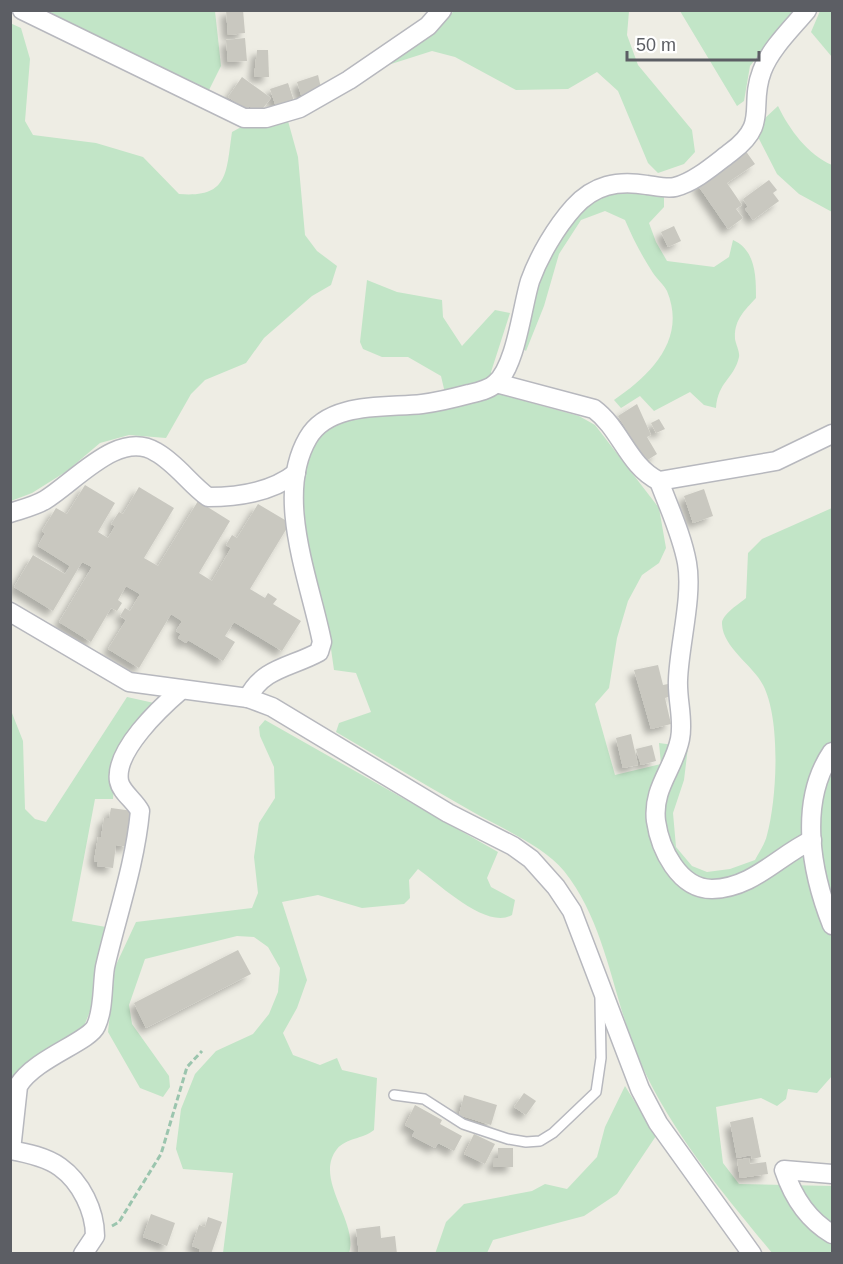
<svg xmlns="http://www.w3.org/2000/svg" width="843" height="1264" font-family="Arial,sans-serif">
  <defs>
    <filter id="shadow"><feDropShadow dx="-5.5" dy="5.5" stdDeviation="3" flood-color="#0004"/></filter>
  </defs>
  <rect width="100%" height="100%" fill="#eeede4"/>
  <g fill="#c2e5c7">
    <polygon points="43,11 215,11 221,66 207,94"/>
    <polygon points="454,11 629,11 627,35 638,65 692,130 695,152 684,164 658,173 648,163 618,91 597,72 568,89 516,90 455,57 432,51 388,65 384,60 431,32"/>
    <polygon points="680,11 794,11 750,66 744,101 737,106"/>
    <polygon points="820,11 832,11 832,57 811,32"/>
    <path d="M 10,23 L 21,28 L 30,59 L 25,121 L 33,135 L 96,143 L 143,157 L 179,194 C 229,198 226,173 232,132 L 243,126 L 288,121 L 298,157 L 305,235 L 317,251 L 337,266 L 331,285 L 312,296 L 264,338 L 246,363 L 205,380 L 191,394 L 166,438 L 129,435 L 100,443 L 67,471 L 32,493 L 11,501 Z"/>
    <path d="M 778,106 C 789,129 808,155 832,165 L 832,212 L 799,194 L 777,174 L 757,135 L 764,119 Z"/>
    <path d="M 610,190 L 649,190 L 664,196 L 664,207 L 649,223 L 656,242 L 667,261 L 714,267 L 729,257 L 733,240 C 756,250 756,277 756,298 C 744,311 734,320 735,339 C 736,345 740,352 739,357 C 734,379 718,381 716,408 L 704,405 L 690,392 L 654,411 L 640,396 L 621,408 L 614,400 C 651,375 687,339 667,291 C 664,285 657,279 653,273 C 642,256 633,239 625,220 L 605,211 L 581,220 L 559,254 L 544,306 L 526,351 L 521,347 L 544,266 L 580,210 Z"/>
    <path d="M 367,280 L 397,292 L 442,300 L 443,317 L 462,346 L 495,310 L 510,313 L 491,372 L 495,393 L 579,416 L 595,425 L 659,508 L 666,548 L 659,563 L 642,575 L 628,601 L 617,638 L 609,688 L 595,704 L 615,775 L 661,764 L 659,743 L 688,747 L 684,780 L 673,813 L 676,847 L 692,866 L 707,872 L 730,869 L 755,860 C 759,852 765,844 767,835 C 777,799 781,719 763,685 C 753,665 723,648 722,624 C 721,615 739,604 746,598 L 748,553 L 762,539 L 832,508 L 832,1076 L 817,1093 L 788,1089 L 786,1099 L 777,1106 L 761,1098 L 716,1107 L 723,1163 L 739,1184 L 832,1186 L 832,1253 L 772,1253 C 723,1193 674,1136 641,1064 C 613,1002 608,926 564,871 C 544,846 501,828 473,812 C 427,786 382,759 336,732 L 339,723 L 371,712 L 356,673 L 334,670 L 329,635 L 308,547 L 302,488 L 305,463 L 322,434 L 337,421 L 448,406 L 441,376 L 408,357 L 382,357 L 363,349 L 360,342 Z"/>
    <polygon points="127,697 154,703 117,754 113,799 95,799 72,921 106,927 91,1009 84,1026 10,1086 10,708 23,741 25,809 35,819 46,822"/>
    <path d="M 265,720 L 498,852 L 487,878 L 491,887 L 515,900 L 512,915 C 487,930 439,884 418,869 L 409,880 L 410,898 L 404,904 L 362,908 L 318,895 L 282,902 L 307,980 L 297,1008 L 283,1033 L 293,1055 L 320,1065 L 337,1058 L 342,1070 L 377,1078 L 374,1130 C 363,1139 346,1138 337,1149 C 313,1179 359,1222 349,1253 L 223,1253 L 233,1173 L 183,1169 L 176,1149 L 181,1109 L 195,1074 L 216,1051 L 253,1034 L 269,1014 L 278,992 L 280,968 L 268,947 L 254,937 L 237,936 L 145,959 L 129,1005 L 132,1024 L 169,1076 L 170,1087 L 163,1097 L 140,1088 L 108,1032 L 115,967 L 136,922 L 252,908 L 258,893 L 254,857 L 259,823 L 275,798 L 274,767 L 260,736 L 259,727 Z"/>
    <polygon points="625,1086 656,1136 617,1194 584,1216 493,1240 487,1253 435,1254 446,1222 464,1204 532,1191 545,1184 567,1189 597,1157 605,1127"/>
  </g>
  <g fill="#c9c8c0" filter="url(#shadow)">
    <polygon points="226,10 243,10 245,33 228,35"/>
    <polygon points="245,38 247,61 228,62 226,40"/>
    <polygon points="257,50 268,50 269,77 254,77"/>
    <polygon points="318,75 322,92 302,98 297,82"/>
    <polygon points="242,77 271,98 259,113 249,106 247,110 228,97"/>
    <polygon points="288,83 294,101 276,107 270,89"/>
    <polygon points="745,150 755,164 727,183 742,205 736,209 743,218 728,229 697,184"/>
    <polygon points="769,180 777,190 773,193 779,201 753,220 745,209 748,207 743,199"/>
    <polygon points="674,226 681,241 668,247 661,232"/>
    <polygon points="637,404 651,435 647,437 657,454 646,461 618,416"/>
    <polygon points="659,419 665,429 656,433 651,423"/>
    <polygon points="85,485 115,503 98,532 108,538 115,526 111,524 119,512 123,514 139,487 174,508 144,558 158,566 198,501 230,521 199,573 212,581 231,548 226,545 232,535 237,538 258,504 290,523 250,589 265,598 268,593 277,599 273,604 301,621 282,651 234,622 225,636 235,642 223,661 188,640 186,643 178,638 181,634 176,631 182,621 171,614 139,668 108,649 126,620 120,616 125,608 130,611 140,594 126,586 118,600 122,603 117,611 111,608 91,642 59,622 92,567 82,562 53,611 14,587 33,555 65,574 70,566 38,546 45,533 42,531 56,508 67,514"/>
    <polygon points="704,489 713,516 693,523 684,496"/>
    <polygon points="658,665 663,685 668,684 671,696 665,698 671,724 651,729 634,670"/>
    <polygon points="631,734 638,765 623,768 616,738"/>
    <polygon points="652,745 656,761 641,765 636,749"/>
    <polygon points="111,808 133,811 128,847 116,845 113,868 97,866 98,862 94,861 98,837 101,837 104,818 109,818"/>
    <polygon points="238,950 251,974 146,1028 134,1003"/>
    <polygon points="524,1093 536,1101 526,1115 514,1107"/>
    <polygon points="464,1095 497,1105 491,1125 459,1115"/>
    <polygon points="415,1105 442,1120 440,1124 462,1136 454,1151 438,1143 435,1148 412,1136 415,1131 405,1125"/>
    <polygon points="753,1117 761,1157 752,1159 751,1155 737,1158 730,1122"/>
    <polygon points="474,1134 495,1144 485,1164 464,1154"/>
    <polygon points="498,1148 513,1148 513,1167 493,1167 493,1158 498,1158"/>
    <polygon points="749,1158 750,1164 766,1162 768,1174 740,1178 737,1160"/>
    <polygon points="151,1214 175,1223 167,1246 143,1237"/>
    <polygon points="208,1217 222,1222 211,1254 202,1254 199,1253 200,1249 192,1246 199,1225 205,1227"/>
    <polygon points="380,1226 381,1238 395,1236 397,1254 359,1254 356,1229"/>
  </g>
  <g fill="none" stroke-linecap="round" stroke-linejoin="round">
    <g stroke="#b7b8be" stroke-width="12">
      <polyline id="service" points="394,1095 424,1099 463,1124 508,1139 526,1142 540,1141 553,1133 596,1092 601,1058 600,999"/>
    </g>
    <g stroke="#b7b8be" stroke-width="21">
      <g id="minor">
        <polyline points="22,10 244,118 266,118 300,108 349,80 428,26 442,10"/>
        <path d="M 496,383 L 594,409 C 621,429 628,466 659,481 L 776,461 L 832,434"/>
        <path d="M 659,481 C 669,508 682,535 687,563 C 693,596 679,646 678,680 C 677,700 684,720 680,739 C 674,769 652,788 656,821 C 660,849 679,889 712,889 C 753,888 778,856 812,840"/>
        <path d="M 10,513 C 22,509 35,506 45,500 C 76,481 119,429 156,452 C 176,463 190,484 208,497 C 238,497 272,492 296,473"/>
        <polyline points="10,612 129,682 248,698 272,707 448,813 513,846 531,859 556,887 572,911 640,1089 658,1123 752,1254"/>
        <path d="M 248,698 C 262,668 292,667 319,652 L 322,642 C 310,581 274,496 308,438 C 329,401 388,408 422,404 C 438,402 454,398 469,394 C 478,392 488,390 495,384 C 516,367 522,307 530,281 C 539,256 556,227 574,207 C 594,185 617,180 647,185 C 655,186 667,189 675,187 C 695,182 715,164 731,152 C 770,123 748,107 762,71 C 770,49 792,28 807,10"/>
        <path d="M 832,752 C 798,802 811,872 832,925"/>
        <path d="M 10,1150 C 27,1153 46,1157 60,1167 C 81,1182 95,1211 95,1236 L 83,1254"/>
        <path d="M 11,1150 L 18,1086 C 35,1058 89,1042 96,1026 C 104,1009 102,985 105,967 C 117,915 135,865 140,811 C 135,801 121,792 119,781 C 114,751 160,708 181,690"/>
        <path d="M 832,1174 L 784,1170 C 793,1197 808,1220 832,1234"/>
      </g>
    </g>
    <polyline stroke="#9bc5ae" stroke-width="3" stroke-dasharray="6 3" stroke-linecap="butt" points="112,1226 119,1222 161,1154 187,1067 202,1051"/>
    <use href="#service" stroke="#fff" stroke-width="9"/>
    <use href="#minor" stroke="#fff" stroke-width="18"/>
  </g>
  <rect width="843" height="1264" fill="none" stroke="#5c5e64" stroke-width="24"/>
  <path d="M627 51v9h132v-9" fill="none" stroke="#5c5e64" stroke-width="3"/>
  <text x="636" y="51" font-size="18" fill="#5c5e64" stroke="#ffffff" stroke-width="4.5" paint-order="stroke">50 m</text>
</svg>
